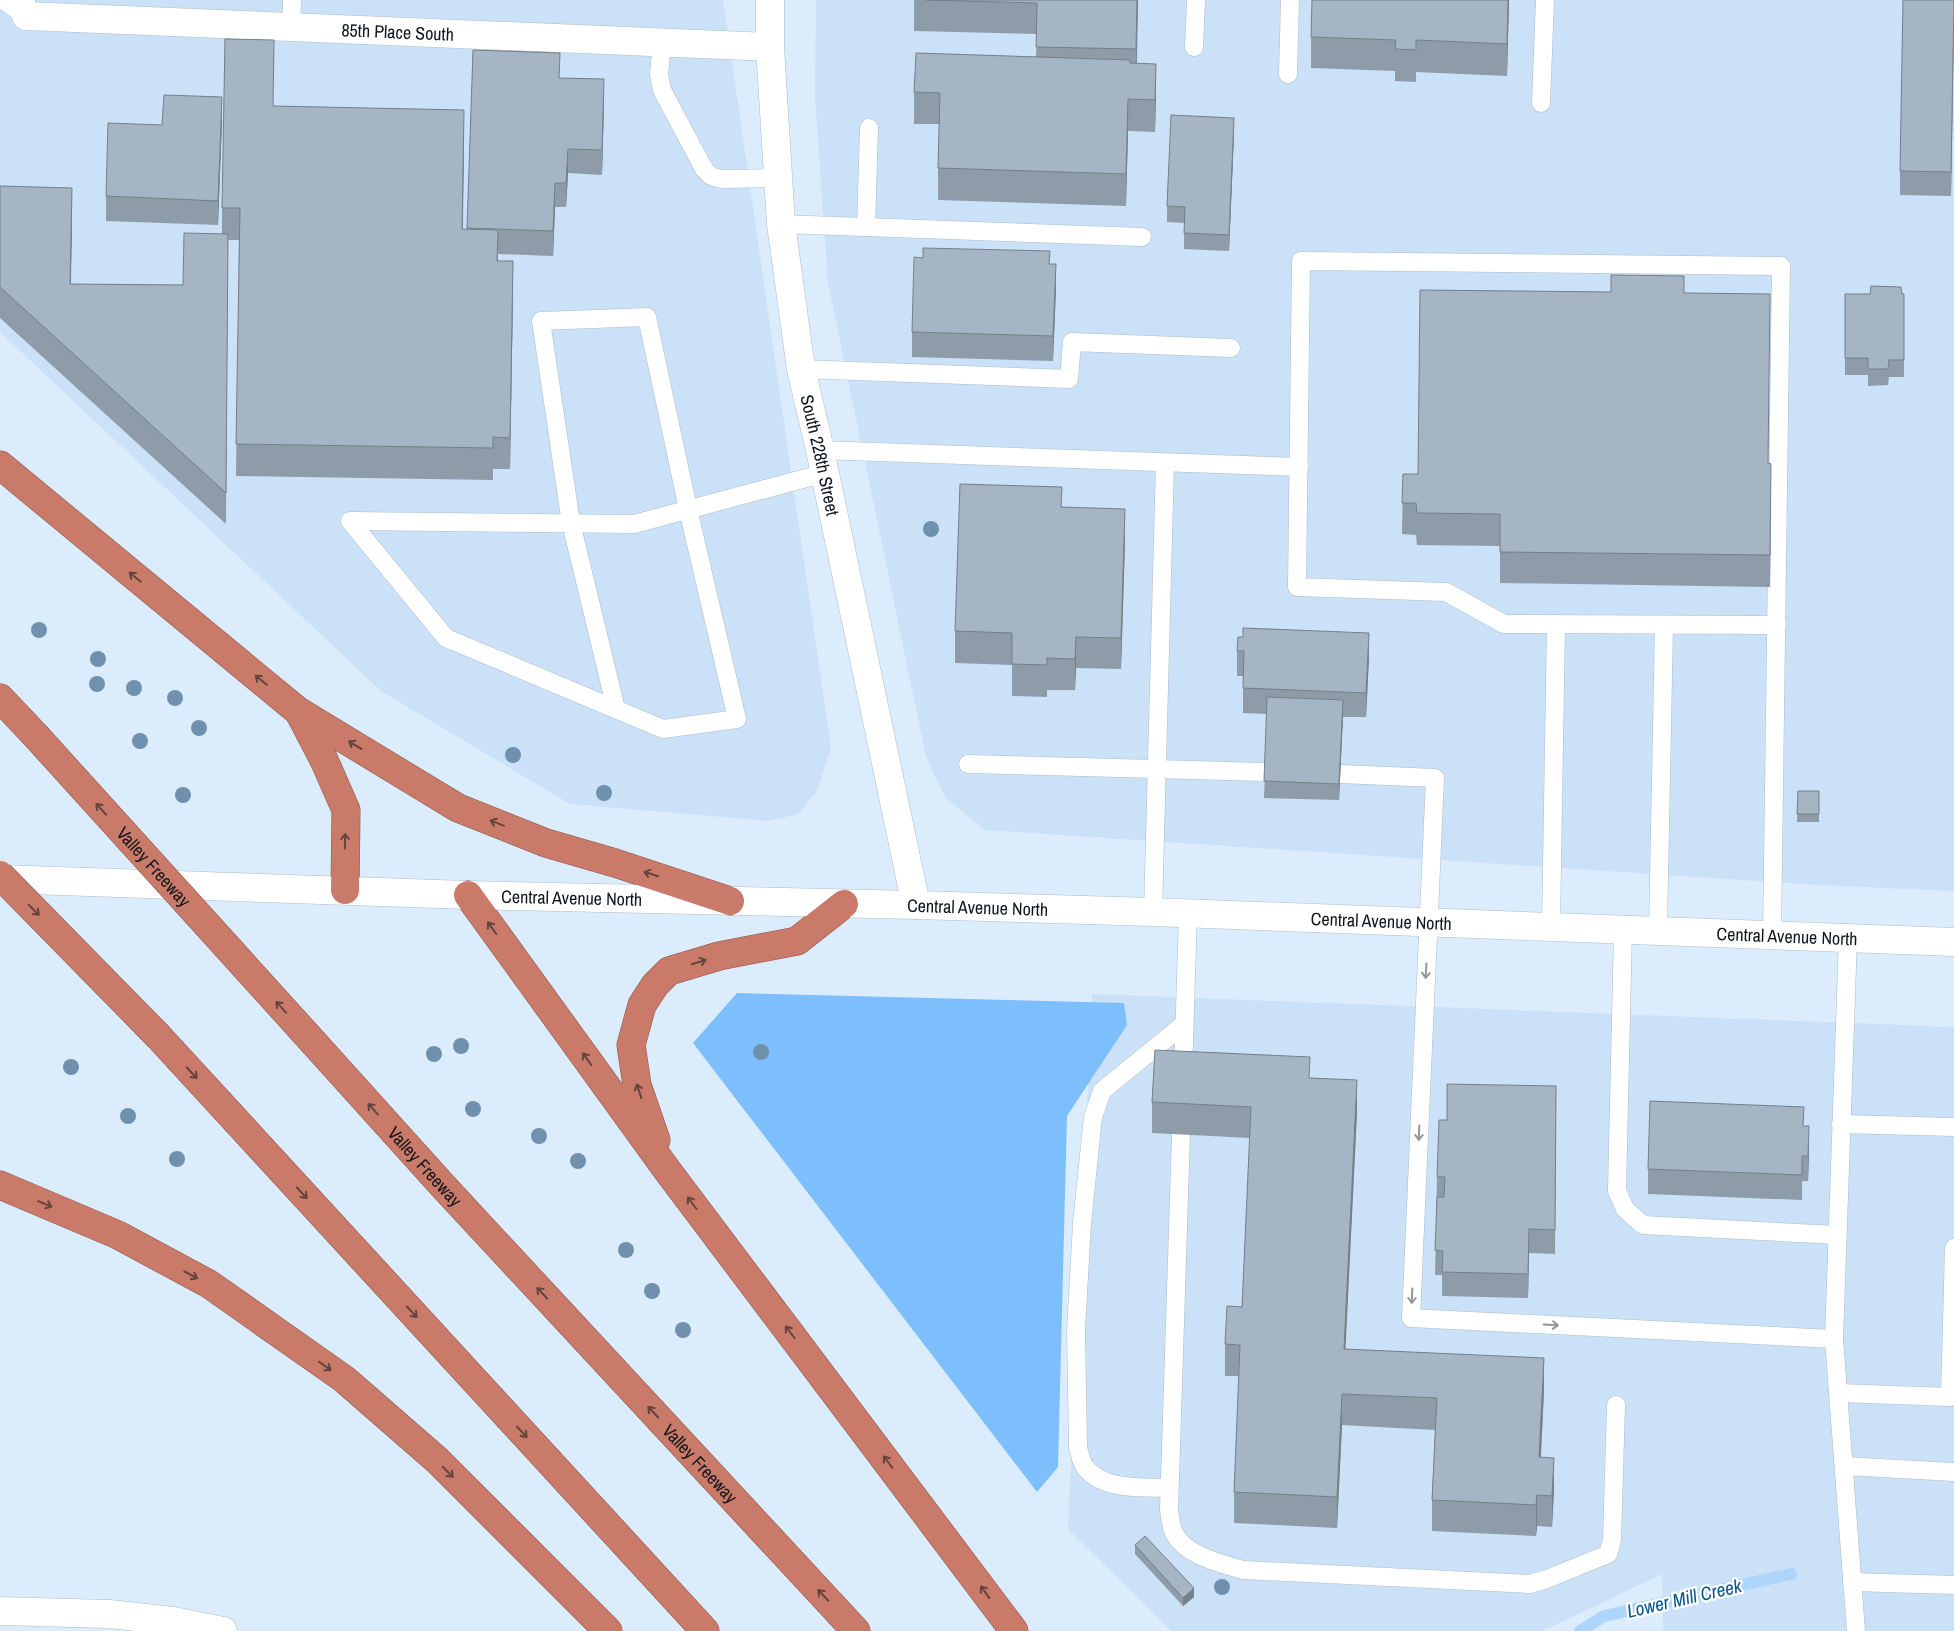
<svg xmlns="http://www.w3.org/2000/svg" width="1954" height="1631" font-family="'Archivo Narrow',sans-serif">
  <rect width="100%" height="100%" fill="#dbecfc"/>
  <g fill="#cbe1f7">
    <polygon points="0,0 723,0 831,748 817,791 798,814 769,821 570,804 381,691 0,332"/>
    <polygon points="816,0 1954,0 1954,891 1819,885 985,830 945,797 926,757 828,283 815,97"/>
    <polygon points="1092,994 1954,1027 1954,1631 1663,1631 1662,1574 1543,1631 1171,1631 1068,1529"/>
  </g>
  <polygon fill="#7dbffc" points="737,993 1124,1003 1127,1025 1067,1116 1058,1467 1037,1492 693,1043"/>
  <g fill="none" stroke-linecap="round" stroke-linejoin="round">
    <polyline stroke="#aed5fb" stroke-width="12" points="1580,1631 1604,1616 1791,1574"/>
    <g stroke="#acbccb" stroke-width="19">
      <g id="lane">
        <polyline points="3,0 26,16 26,0"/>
        <polyline points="291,28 292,0"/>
        <polyline points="662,42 659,75 662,90 704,169 711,176 721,179 778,178"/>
        <polyline points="1194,47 1196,0"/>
        <polyline points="1288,74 1290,0"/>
        <polyline points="1541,103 1545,0"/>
        <polyline points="781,224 1142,237"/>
        <polyline points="866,227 869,128"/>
        <polyline points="801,369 1069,379 1072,342 1231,348"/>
        <polyline points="820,450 1299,467"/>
        <polyline points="616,709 571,523 541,321 647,317 688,509 737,719 663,729 446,638 350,521 634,524 825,473"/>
        <polyline points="968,764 1265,772"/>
        <polyline points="1340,774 1435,778 1411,1318 1834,1339"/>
        <polyline points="1153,912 1165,463"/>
        <polyline points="1551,927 1556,624"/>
        <polyline points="1623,930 1617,1191 1625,1209 1643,1225 1837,1235"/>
        <polyline points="1658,931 1664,625"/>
        <polyline points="1772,936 1781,266 1301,261 1297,587 1446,592 1504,624 1777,625"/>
        <polyline points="1848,938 1834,1339 1856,1631"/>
        <polyline points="1183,1075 1188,913"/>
        <polyline points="1841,1124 1954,1127"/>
        <path d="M 1181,1134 L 1169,1510 C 1170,1517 1171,1527 1174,1533 C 1186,1556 1220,1563 1243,1570 L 1530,1584 L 1547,1579 L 1608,1554 L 1612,1540 L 1616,1405"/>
        <polyline points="1838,1393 1950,1397 1954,1248"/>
        <polyline points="1844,1466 1954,1472"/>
        <path d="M 1169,1488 C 1143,1487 1103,1491 1085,1467 C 1081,1462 1080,1454 1078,1448 L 1076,1330 L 1082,1223 L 1093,1117 L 1102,1091 L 1184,1024"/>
        <polyline points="1852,1582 1954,1585"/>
      </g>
    </g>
    <g stroke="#acbccb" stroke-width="29">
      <g id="street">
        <path id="s1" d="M 26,16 L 770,47"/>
      </g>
    </g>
    <g stroke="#acbccb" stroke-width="29">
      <g id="secondary">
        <path id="s2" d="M 770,0 L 770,47 L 781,224 L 801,369 L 820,450 L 916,905"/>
        <path id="s3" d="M 0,879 L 468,895 L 916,905 L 1153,912 L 1954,942"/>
        <polyline points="0,1611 109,1614 173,1621 223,1631"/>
      </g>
    </g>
    <g stroke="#89574e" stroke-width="29">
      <g id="highway">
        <polyline points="0,465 298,711 458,808 546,843 615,863 730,901"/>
        <polyline points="0,698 36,736"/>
        <polyline points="299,712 324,760 346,810 345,890"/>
        <polyline points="468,895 667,1170 1014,1631"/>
        <polyline points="159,1037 705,1631"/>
        <path id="s4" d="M 314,1043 L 443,1186 L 856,1631"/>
        <polyline points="656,1140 637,1085 631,1045 642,1005 655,985 669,971 719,956 797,941 844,904"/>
        <polyline points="0,1185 118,1235 209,1284 344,1379 437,1460 608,1631"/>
      </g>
    </g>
    <use href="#lane" stroke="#fff" stroke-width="18"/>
    <use href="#street" stroke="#fff" stroke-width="28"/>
    <use href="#secondary" stroke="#fff" stroke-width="28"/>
    <use href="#highway" stroke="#ca7a69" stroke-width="28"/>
    <g stroke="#89574e" stroke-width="29" stroke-linecap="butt">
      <g id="highway-bridge">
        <path id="s5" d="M 36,736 L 314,1043"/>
        <polyline points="0,875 159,1037"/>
      </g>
    </g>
    <use href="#highway-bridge" stroke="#ca7a69" stroke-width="28"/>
  </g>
  <g fill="#6f91ae">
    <circle cx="931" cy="529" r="8"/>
    <circle cx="39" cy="630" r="8"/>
    <circle cx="98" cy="659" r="8"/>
    <circle cx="97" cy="684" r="8"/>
    <circle cx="134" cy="688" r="8"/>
    <circle cx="175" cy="698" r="8"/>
    <circle cx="199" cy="728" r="8"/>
    <circle cx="140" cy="741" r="8"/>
    <circle cx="513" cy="755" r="8"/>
    <circle cx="604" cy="793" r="8"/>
    <circle cx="183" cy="795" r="8"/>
    <circle cx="461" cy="1046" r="8"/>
    <circle cx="761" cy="1052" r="8"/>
    <circle cx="434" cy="1054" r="8"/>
    <circle cx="71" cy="1067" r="8"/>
    <circle cx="473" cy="1109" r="8"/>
    <circle cx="128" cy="1116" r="8"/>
    <circle cx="539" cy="1136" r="8"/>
    <circle cx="177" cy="1159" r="8"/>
    <circle cx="578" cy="1161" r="8"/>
    <circle cx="626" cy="1250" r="8"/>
    <circle cx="652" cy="1291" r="8"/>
    <circle cx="683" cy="1330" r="8"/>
    <circle cx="1222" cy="1587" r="8"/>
  </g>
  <g fill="#8e9ca9">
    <polygon points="914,0 1138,0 1137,63 1156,96 1155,132 1128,131 1126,206 938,200 938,168 939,124 914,124 914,92 1036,56 1037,34 914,31"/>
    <polygon points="1329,0 1509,0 1507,76 1416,72 1416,82 1395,81 1395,71 1311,68 1311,37"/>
    <polygon points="1954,0 1951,196 1900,195 1900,171"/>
    <polygon points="473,50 560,78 604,104 602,175 568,173 566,207 555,207 553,256 498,254 498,261 513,292 510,469 493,469 493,480 236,476 239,240 228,240 226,524 0,318 0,186 72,220 71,284 183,285 222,233 222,208 274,107 464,141 463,229 467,229"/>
    <polygon points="222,122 218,225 106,221 106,196 162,125"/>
    <polygon points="1234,134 1229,251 1184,249 1184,223 1167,222 1167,206"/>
    <polygon points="1050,264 1056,288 1053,361 912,357 912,332"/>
    <polygon points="1684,293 1768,463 1771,495 1770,587 1500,583 1500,546 1417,545 1416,535 1402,534 1403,474 1418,474"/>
    <polygon points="1845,294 1904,294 1904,377 1889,377 1888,385 1868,386 1868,375 1845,375"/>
    <polygon points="1062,507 1125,541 1121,669 1076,668 1075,690 1047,690 1047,697 1012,696 1012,665 955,663 955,631"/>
    <polygon points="1237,651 1369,657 1366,717 1343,717 1339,800 1264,798 1267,714 1243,713 1243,676 1237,676"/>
    <polygon points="1798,791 1819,791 1819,822 1797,822"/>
    <polygon points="1310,1078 1357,1112 1345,1349 1544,1390 1541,1457 1554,1489 1552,1527 1537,1526 1536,1536 1432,1531 1432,1500 1435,1430 1342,1425 1337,1528 1234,1523 1234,1492 1239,1376 1225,1376 1225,1344 1242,1307 1250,1138 1152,1133 1152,1102"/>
    <polygon points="1556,1086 1555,1254 1529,1253 1528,1298 1442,1296 1442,1275 1435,1275 1437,1177 1447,1120"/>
    <polygon points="1804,1126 1809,1151 1808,1181 1802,1181 1802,1200 1648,1194 1648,1169"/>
    <polygon points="1135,1545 1194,1597 1183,1606 1135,1554"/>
  </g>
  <g fill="#747f89">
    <polygon points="1137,0 1138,0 1136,81 1136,49"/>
    <polygon points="1508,0 1509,0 1507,76 1507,44"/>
    <polygon points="1954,1 1954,26 1951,196 1951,172"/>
    <polygon points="1156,64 1156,96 1155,132 1155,100"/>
    <polygon points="604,79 604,104 602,175 602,150"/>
    <polygon points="222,97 222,122 218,225 218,201"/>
    <polygon points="1128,99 1128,131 1126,206 1126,174"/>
    <polygon points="464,110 464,141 462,261 462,229"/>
    <polygon points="1234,118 1234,134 1229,251 1229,235"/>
    <polygon points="568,149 568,173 566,207 566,183"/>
    <polygon points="555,183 555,207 553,256 553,231"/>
    <polygon points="72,188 72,220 70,316 70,284"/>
    <polygon points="513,261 513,292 510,469 510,438"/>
    <polygon points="1056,264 1056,288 1053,361 1053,336"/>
    <polygon points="1771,464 1771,495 1770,587 1770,555"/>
    <polygon points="1125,509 1125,541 1121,669 1121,638"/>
    <polygon points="1369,633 1369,657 1366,717 1366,693"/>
    <polygon points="1076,637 1076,668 1075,690 1075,659"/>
    <polygon points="1343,700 1343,717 1339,800 1339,784"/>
    <polygon points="1357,1080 1357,1112 1344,1380 1344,1349"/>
    <polygon points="1809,1126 1809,1151 1808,1181 1808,1156"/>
    <polygon points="1529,1229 1529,1253 1528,1298 1528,1274"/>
    <polygon points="1544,1358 1544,1390 1539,1488 1539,1457"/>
    <polygon points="1342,1394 1342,1425 1337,1528 1337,1497"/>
    <polygon points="1554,1458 1554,1489 1552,1527 1552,1496"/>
    <polygon points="1537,1495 1537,1526 1536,1536 1536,1505"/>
    <polygon points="1194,1588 1194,1597 1183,1606 1183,1598"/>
  </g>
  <g fill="#a5b5c4" stroke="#747f89">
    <polygon points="926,0 1137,0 1136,49 1036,47 1037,3"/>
    <polygon points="1312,0 1508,0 1507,44 1416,40 1416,50 1395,49 1396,40 1311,37"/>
    <polygon points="1903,0 1954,0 1951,172 1900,171"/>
    <polygon points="225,39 274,40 273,106 464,110 462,229 498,230 497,261 513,261 510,438 493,437 493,448 236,444 240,208 222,208"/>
    <polygon points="473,50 560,53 559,78 604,79 602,150 568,149 566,183 555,183 553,231 467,228"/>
    <polygon points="916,53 1130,60 1130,63 1156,64 1155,100 1128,99 1126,174 938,168 940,93 914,92"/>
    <polygon points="164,95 222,97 218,201 106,196 108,123 162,125"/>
    <polygon points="1171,115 1234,118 1229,235 1184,233 1185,207 1167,206"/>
    <polygon points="0,186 72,188 70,284 183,285 184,233 228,234 226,493 0,287"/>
    <polygon points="923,248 1050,251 1049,264 1056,264 1053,336 912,332 914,257 923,258"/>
    <polygon points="1611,275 1684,276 1684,293 1770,294 1768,463 1771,464 1770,555 1500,552 1500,514 1417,513 1416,503 1402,503 1403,474 1418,474 1420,290 1611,292"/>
    <polygon points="1871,286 1901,287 1902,294 1904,294 1904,360 1889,360 1888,369 1868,369 1868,358 1845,358 1845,294 1870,294"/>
    <polygon points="960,484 1062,487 1061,507 1125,509 1121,638 1076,637 1075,659 1047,658 1047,665 1012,664 1012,633 955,631"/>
    <polygon points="1243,628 1369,633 1366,693 1243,688 1244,651 1237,651 1238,637 1243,637"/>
    <polygon points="1267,697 1343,700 1339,784 1264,781"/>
    <polygon points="1798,791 1819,791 1819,814 1797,814"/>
    <polygon points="1155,1050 1310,1057 1309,1078 1357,1080 1344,1349 1544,1358 1539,1457 1554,1458 1552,1496 1537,1495 1536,1505 1432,1500 1437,1398 1342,1394 1337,1497 1234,1492 1240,1345 1225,1344 1227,1306 1242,1307 1251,1107 1152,1102"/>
    <polygon points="1447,1084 1556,1086 1555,1230 1529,1229 1528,1274 1442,1272 1443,1251 1435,1250 1437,1197 1444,1197 1445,1177 1437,1177 1439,1120 1447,1120"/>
    <polygon points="1650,1101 1804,1107 1803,1126 1809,1126 1808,1156 1802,1156 1802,1175 1648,1169"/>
    <polygon points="1145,1536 1194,1588 1183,1598 1135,1545"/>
  </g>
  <defs><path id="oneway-shaft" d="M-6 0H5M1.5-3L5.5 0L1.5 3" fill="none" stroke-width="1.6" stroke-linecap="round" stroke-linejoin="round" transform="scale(1.25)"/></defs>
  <g stroke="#64443f">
    <use href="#oneway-shaft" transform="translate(135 577) rotate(-141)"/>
    <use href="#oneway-shaft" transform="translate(261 680) rotate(-141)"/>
    <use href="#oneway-shaft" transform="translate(355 745) rotate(-149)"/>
    <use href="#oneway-shaft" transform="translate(101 809) rotate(-132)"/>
    <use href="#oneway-shaft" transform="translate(497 823) rotate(-158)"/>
    <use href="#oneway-shaft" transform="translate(345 841) rotate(-89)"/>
    <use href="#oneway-shaft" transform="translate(651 874) rotate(-162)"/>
    <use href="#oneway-shaft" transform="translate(34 910) rotate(45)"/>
    <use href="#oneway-shaft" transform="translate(492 928) rotate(-126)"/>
    <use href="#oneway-shaft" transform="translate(699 962) rotate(-17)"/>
    <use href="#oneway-shaft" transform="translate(281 1007) rotate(-132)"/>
    <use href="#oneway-shaft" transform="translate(587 1059) rotate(-126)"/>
    <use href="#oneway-shaft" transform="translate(192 1073) rotate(47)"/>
    <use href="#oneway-shaft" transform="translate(639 1091) rotate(-108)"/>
    <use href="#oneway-shaft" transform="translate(373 1109) rotate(-132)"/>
    <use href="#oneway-shaft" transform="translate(302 1193) rotate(47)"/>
    <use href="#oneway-shaft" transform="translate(692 1203) rotate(-127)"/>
    <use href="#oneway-shaft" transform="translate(45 1204) rotate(23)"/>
    <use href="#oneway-shaft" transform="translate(191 1275) rotate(28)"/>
    <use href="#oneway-shaft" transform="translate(542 1293) rotate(-133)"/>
    <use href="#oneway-shaft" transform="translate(412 1312) rotate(47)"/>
    <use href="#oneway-shaft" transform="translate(790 1332) rotate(-127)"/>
    <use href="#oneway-shaft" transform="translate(325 1366) rotate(35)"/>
    <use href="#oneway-shaft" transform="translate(653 1412) rotate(-133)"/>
    <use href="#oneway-shaft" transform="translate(522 1432) rotate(47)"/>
    <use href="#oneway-shaft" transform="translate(888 1462) rotate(-127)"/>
    <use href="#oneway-shaft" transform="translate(448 1472) rotate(45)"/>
    <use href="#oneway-shaft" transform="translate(985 1592) rotate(-126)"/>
    <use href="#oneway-shaft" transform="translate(823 1595) rotate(-133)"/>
  </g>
  <g stroke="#949799">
    <use href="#oneway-shaft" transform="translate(1426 971) rotate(93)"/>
    <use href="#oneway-shaft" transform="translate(1419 1133) rotate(92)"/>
    <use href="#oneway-shaft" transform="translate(1412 1296) rotate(92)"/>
    <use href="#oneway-shaft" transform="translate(1551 1325) rotate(3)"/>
  </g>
  <g text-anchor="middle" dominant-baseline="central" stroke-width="4.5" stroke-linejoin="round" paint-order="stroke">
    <g font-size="18" fill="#11171c" stroke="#fff">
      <text stroke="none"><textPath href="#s1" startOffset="372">85th Place South</textPath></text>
      <text stroke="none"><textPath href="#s2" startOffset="459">South 228th Street</textPath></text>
      <text stroke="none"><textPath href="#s5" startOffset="176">Valley Freeway</textPath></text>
      <text stroke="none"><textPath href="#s3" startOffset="572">Central Avenue North</textPath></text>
      <text stroke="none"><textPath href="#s3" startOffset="978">Central Avenue North</textPath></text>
      <text stroke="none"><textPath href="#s3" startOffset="1382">Central Avenue North</textPath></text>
      <text stroke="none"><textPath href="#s3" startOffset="1788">Central Avenue North</textPath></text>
      <text stroke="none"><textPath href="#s4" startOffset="166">Valley Freeway</textPath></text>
      <text stroke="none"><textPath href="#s4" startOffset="571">Valley Freeway</textPath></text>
    </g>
    <g font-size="19" font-style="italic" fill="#05558c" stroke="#fff">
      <text transform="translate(1684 1598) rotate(-13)">Lower Mill Creek</text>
    </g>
  </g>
</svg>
